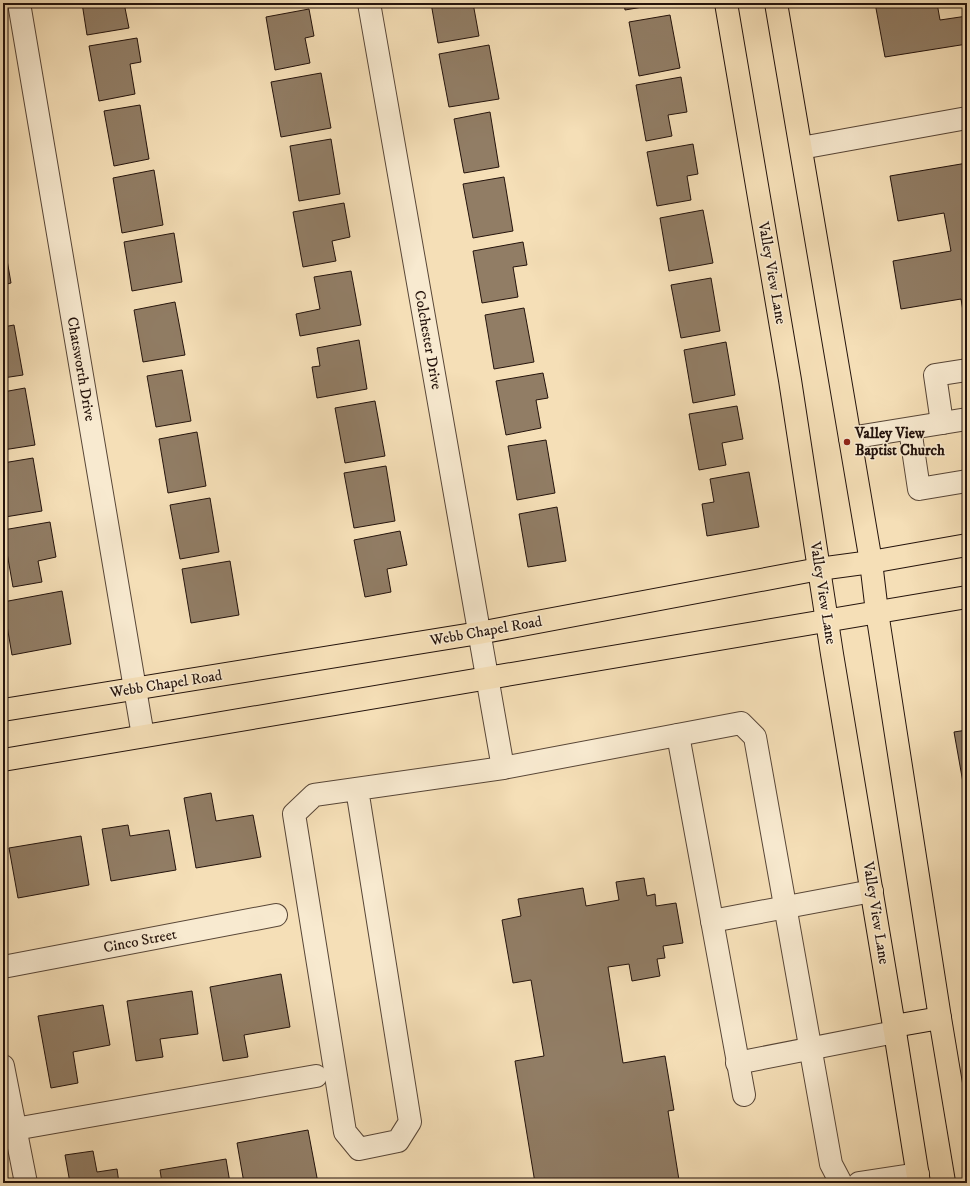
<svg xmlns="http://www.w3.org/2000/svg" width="970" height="1186" font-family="'IM FELL DW Pica',serif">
  <rect width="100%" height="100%" fill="#f5dfb7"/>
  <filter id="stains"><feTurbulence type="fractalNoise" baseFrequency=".005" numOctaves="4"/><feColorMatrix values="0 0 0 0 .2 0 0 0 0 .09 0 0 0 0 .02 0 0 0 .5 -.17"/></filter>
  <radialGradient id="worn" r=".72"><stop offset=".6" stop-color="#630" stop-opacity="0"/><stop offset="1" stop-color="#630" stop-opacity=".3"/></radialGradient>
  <g fill="#917d65" stroke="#24130c">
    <polygon points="82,3 124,3 129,28 87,35"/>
    <polygon points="431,3 473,3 479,36 438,43"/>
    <polygon points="624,3 666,3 625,10"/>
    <polygon points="875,3 937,3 940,20 967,16 967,44 885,57"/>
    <polygon points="309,9 314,36 305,38 310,63 275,70 266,17"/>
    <polygon points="670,15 680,68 639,76 629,22"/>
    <polygon points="137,38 141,62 130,64 135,94 99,101 89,46"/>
    <polygon points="489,45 499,99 449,107 439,54"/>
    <polygon points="321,73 331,128 281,137 271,82"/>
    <polygon points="681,77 687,112 668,115 672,136 646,141 636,85"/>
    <polygon points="140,105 149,159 114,166 104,111"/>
    <polygon points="490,112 499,167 464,173 454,119"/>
    <polygon points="331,139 340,194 299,201 290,146"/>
    <polygon points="693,144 698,174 687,176 691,200 657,206 647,152"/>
    <polygon points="967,163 967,311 963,311 961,299 901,309 893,261 951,251 944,213 898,221 890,176"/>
    <polygon points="154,170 163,225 122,233 113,178"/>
    <polygon points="504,177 513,231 473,238 463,184"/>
    <polygon points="344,203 350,237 332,241 336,261 303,267 293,212"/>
    <polygon points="703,210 713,263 669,271 660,218"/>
    <polygon points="174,233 182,282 132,291 124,242"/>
    <polygon points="523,242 527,265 513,267 518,297 482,303 473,251"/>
    <polygon points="3,254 6,254 11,283 3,285"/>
    <polygon points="351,271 361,325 300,336 296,314 320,309 314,277"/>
    <polygon points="711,278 720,331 681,338 671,285"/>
    <polygon points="175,302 185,355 143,362 134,310"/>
    <polygon points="524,308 534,362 494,369 485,315"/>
    <polygon points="14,325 23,375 3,378 3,327"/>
    <polygon points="359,340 367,389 317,398 312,367 320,366 317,348"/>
    <polygon points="726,342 735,395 693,403 684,350"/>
    <polygon points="182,370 191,421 156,427 147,376"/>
    <polygon points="543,373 548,398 536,400 541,428 506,435 496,381"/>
    <polygon points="25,388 35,445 3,450 3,392"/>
    <polygon points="375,401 385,456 345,463 335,408"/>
    <polygon points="737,406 743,439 722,443 726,465 699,470 689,414"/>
    <polygon points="197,432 206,486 168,493 159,439"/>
    <polygon points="546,440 555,493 517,500 508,446"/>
    <polygon points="33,458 42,511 5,517 3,506 3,463"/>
    <polygon points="386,466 395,521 354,528 344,473"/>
    <polygon points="749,472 759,527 707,536 702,504 714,502 710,479"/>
    <polygon points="210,498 219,552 180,559 170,505"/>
    <polygon points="557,507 566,561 528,567 519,514"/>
    <polygon points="50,522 56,557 38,561 42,582 13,587 3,530"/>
    <polygon points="400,531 407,565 387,569 391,592 365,597 354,540"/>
    <polygon points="230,561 239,615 191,623 182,569"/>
    <polygon points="62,591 71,644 12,655 3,602"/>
    <polygon points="967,730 967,805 954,732"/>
    <polygon points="211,793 216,821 253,815 261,857 196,868 184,798"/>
    <polygon points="128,825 130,836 169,830 176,870 111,881 102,829"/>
    <polygon points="81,836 89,885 18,898 9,848"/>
    <polygon points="644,878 647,896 655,894 656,906 676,903 683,943 663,946 665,958 657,959 660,976 632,981 629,964 608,967 623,1063 665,1056 674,1110 668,1111 679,1180 662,1183 535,1183 515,1061 544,1056 531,980 513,983 502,920 521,916 518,899 583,888 586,906 619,900 616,882"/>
    <polygon points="281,974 290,1027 244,1035 248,1057 223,1061 210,987"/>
    <polygon points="192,991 198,1034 160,1039 163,1057 136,1061 127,1001"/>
    <polygon points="103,1005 110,1045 73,1052 78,1083 51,1088 38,1016"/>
    <polygon points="308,1130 318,1183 244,1183 237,1143"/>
    <polygon points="93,1151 97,1172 117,1169 119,1183 70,1183 65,1155"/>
    <polygon points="226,1159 230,1183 162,1183 160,1170"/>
  </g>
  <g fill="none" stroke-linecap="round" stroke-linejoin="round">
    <g stroke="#584637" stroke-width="24">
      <g id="minor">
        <polyline points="19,3 143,736"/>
        <polyline points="369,3 503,768 741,723 755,737 831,1164 841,1183"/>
        <polyline points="801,148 967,118"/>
        <polyline points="942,423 935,375 967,370"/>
        <polyline points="910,429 919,489 967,481"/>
        <polyline points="850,438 967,419"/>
        <polyline points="678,735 744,1095"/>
        <polyline points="357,789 410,1122 398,1141 359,1149 345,1132 294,814 314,795 503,768"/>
        <polyline points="712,921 872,891"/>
        <polyline points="3,967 276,915"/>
        <polyline points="737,1063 895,1032"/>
        <polyline points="3,1066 26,1183"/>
        <polyline points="15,1129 316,1076"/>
        <polyline points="859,1183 918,1174"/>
      </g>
    </g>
    <g stroke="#24130c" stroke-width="24">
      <g id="major">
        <polyline points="726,3 790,380 832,654 895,1032 919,1183"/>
        <polyline points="776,3 871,562 877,612 940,1018 967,1180"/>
        <polyline points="3,710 479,633 819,569 871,562 967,545"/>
        <polyline points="3,760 967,597"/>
        <polyline points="894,1026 940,1018"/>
      </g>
    </g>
    <use href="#minor" stroke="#f8ead0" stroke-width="22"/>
    <use href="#major" stroke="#f5dfb7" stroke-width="22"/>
  </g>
  <circle fill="#8f2418" stroke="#f8ead0" stroke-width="1.5" cx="847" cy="442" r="4"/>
  <g text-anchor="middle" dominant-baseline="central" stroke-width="3" stroke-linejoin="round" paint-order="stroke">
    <g font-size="15" fill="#24130c" stroke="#f8ead0">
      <text transform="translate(772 273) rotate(80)">Valley View Lane</text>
      <text transform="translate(428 340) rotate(80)">Colchester Drive</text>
      <text transform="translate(81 369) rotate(80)">Chatsworth Drive</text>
      <text transform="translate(823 593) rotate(81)">Valley View Lane</text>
      <text transform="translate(486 631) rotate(-10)">Webb Chapel Road</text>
      <text transform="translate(166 684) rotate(-9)">Webb Chapel Road</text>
      <text transform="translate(876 913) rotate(81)">Valley View Lane</text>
      <text transform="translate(140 941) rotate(-11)">Cinco Street</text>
    </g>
    <g font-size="15" font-weight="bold" fill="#24130c" stroke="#f8ead0" text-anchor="start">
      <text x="855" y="433">Valley View<tspan x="855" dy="17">Baptist Church</tspan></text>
    </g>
  </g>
  <rect width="970" height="1186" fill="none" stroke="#f5dfb7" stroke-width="16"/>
  <rect x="4" y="4" width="962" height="1178" fill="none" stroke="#24130c" stroke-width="2"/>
  <rect x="8" y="8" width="954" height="1170" fill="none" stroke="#24130c"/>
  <rect width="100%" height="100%" filter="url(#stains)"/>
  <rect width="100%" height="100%" fill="url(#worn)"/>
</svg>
